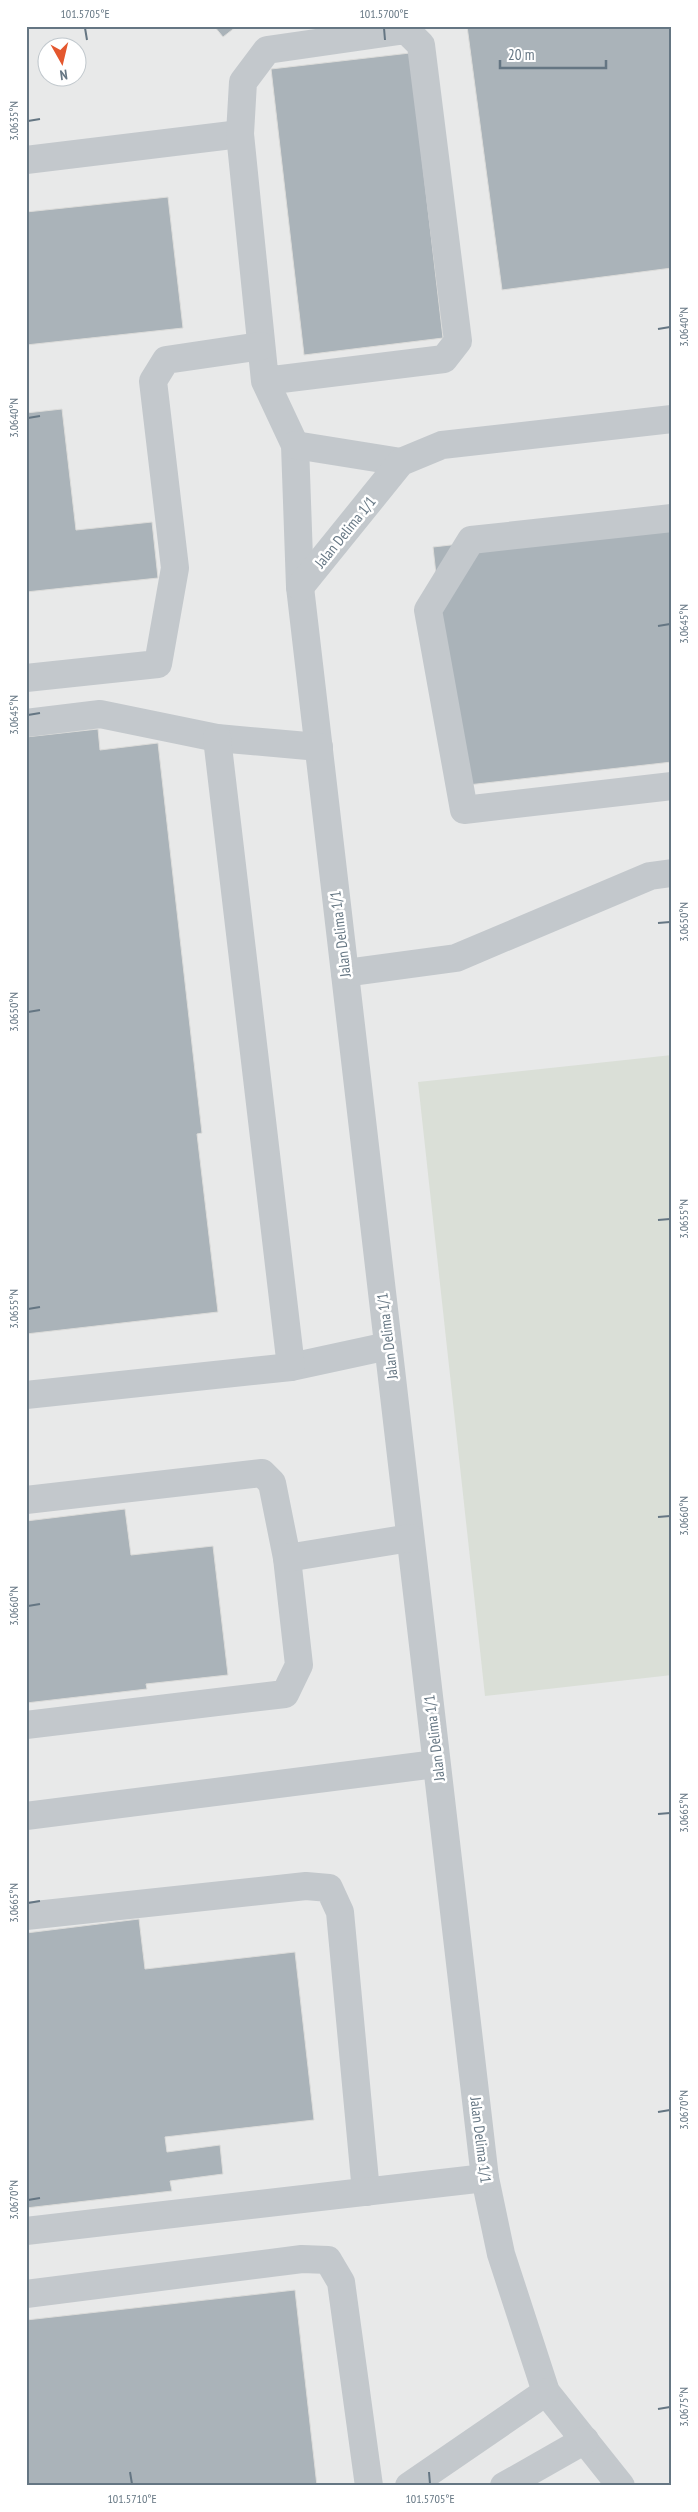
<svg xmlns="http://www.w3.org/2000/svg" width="698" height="2512" font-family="'PT Sans Narrow',sans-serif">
  <rect width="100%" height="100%" fill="#fafaf8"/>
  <path fill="#e8e9e9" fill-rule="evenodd" d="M 26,26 L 672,26 L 672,2486 L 26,2486 ZM 48,48 L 78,48 L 78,78 L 48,78 Z"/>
  <polygon fill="#dadfd7" points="672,1055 672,1675 485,1696 418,1082"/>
  <g fill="#aab3b9" stroke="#dcdcda">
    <polygon points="214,26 237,26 223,37"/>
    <polygon points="467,26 672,26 672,268 502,290"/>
    <polygon points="410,53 443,338 304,355 271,69"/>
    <polygon points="168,197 183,328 26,345 26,212"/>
    <polygon points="62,409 76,530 152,522 158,578 26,592 26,413"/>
    <polygon points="672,520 672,762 459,786 433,547"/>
    <polygon points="98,729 100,750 158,743 202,1133 197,1134 218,1312 26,1334 26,737"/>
    <polygon points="125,1509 131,1555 213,1546 228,1675 146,1684 147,1689 26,1703 26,1521"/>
    <polygon points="139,1919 145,1969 295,1952 314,2120 165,2137 167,2152 220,2145 223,2174 170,2181 172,2191 26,2208 26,1933"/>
    <polygon points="295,2290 317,2486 26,2486 26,2320"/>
  </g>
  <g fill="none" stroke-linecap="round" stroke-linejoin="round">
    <g stroke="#c3c8cc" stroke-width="28">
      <polyline points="26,160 240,134"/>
      <polyline points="265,381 444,359 458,341 421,45 406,30 267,50 243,82 240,134 265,381 295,445 300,587 485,2178 501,2254 546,2392 621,2486"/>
      <polyline points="295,445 401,462"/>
      <polyline points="672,518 471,540 428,610 464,810 672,786"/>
      <polyline points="300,587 401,462 442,445 672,419"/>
      <polyline points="26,678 158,664 175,568 153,381 166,360 261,346"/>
      <polyline points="26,723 100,714 217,738 319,747"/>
      <polyline points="345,973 456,958 650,876 672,873"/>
      <polyline points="291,1367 388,1346"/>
      <polyline points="26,1395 291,1367 217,738"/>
      <polyline points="26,1500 262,1473 272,1483 287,1558 299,1665 285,1694 26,1725"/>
      <polyline points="287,1558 410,1538"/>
      <polyline points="26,1816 436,1764"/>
      <polyline points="26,1916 306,1886 329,1888 340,1912 366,2192"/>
      <polyline points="26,2231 485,2178"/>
      <polyline points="26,2294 302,2259 328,2260 341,2282 369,2486"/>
      <polyline points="409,2486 546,2392"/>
      <polyline points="504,2486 585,2440"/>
    </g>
  </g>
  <path fill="none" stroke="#657683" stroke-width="2" d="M 85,28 L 87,40M 384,28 L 385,40M 28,121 L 40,119M 658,329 L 670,327M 28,418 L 40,416M 658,626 L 670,624M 28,715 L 40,713M 658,923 L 670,922M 28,1012 L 40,1010M 658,1220 L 670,1219M 28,1309 L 40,1307M 658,1517 L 670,1516M 28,1606 L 40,1604M 658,1814 L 670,1813M 28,1903 L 40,1901M 658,2112 L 670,2110M 28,2200 L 40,2198M 658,2409 L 670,2407M 130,2472 L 132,2484M 429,2472 L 430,2484"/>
  <g text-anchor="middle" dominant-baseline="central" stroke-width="5" stroke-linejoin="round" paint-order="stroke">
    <g font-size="15" fill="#657683" stroke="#fff">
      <text transform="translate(345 532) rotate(-51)">Jalan Delima 1/1</text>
      <text transform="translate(340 934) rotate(-97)">Jalan Delima 1/1</text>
      <text transform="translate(387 1336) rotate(-97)">Jalan Delima 1/1</text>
      <text transform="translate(434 1738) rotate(-97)">Jalan Delima 1/1</text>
      <text transform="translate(481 2140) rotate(83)">Jalan Delima 1/1</text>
    </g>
  </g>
  <rect width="698" height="2512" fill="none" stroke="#ffffff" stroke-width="55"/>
  <g transform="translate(62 62) rotate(172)"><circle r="24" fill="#ffffff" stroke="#c1c8cd"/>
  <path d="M0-4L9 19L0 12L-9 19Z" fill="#e4572e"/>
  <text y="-8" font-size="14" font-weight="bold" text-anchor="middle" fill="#657683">N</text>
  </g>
  <path d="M500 60v8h106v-8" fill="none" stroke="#657683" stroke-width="2.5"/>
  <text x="508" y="60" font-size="15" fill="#657683" stroke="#ffffff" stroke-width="4" paint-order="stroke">20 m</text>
  <rect x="28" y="28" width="642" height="2456" fill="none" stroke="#657683" stroke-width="2"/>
  <g font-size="12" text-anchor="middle" fill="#657683">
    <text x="85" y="18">101.5705°E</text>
    <text x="384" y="18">101.5700°E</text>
    <text transform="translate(14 121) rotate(-90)" y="4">3.0635°N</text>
    <text transform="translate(684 327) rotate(-90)" y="4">3.0640°N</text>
    <text transform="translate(14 418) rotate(-90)" y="4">3.0640°N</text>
    <text transform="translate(684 624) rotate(-90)" y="4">3.0645°N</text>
    <text transform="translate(14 715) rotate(-90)" y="4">3.0645°N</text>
    <text transform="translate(684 922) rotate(-90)" y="4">3.0650°N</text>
    <text transform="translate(14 1012) rotate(-90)" y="4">3.0650°N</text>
    <text transform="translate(684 1219) rotate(-90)" y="4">3.0655°N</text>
    <text transform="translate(14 1309) rotate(-90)" y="4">3.0655°N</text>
    <text transform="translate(684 1516) rotate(-90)" y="4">3.0660°N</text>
    <text transform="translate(14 1606) rotate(-90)" y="4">3.0660°N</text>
    <text transform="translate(684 1813) rotate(-90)" y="4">3.0665°N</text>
    <text transform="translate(14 1903) rotate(-90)" y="4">3.0665°N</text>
    <text transform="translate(684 2110) rotate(-90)" y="4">3.0670°N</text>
    <text transform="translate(14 2200) rotate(-90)" y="4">3.0670°N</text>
    <text transform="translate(684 2407) rotate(-90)" y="4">3.0675°N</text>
    <text x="132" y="2503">101.5710°E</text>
    <text x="430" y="2503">101.5705°E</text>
  </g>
</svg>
